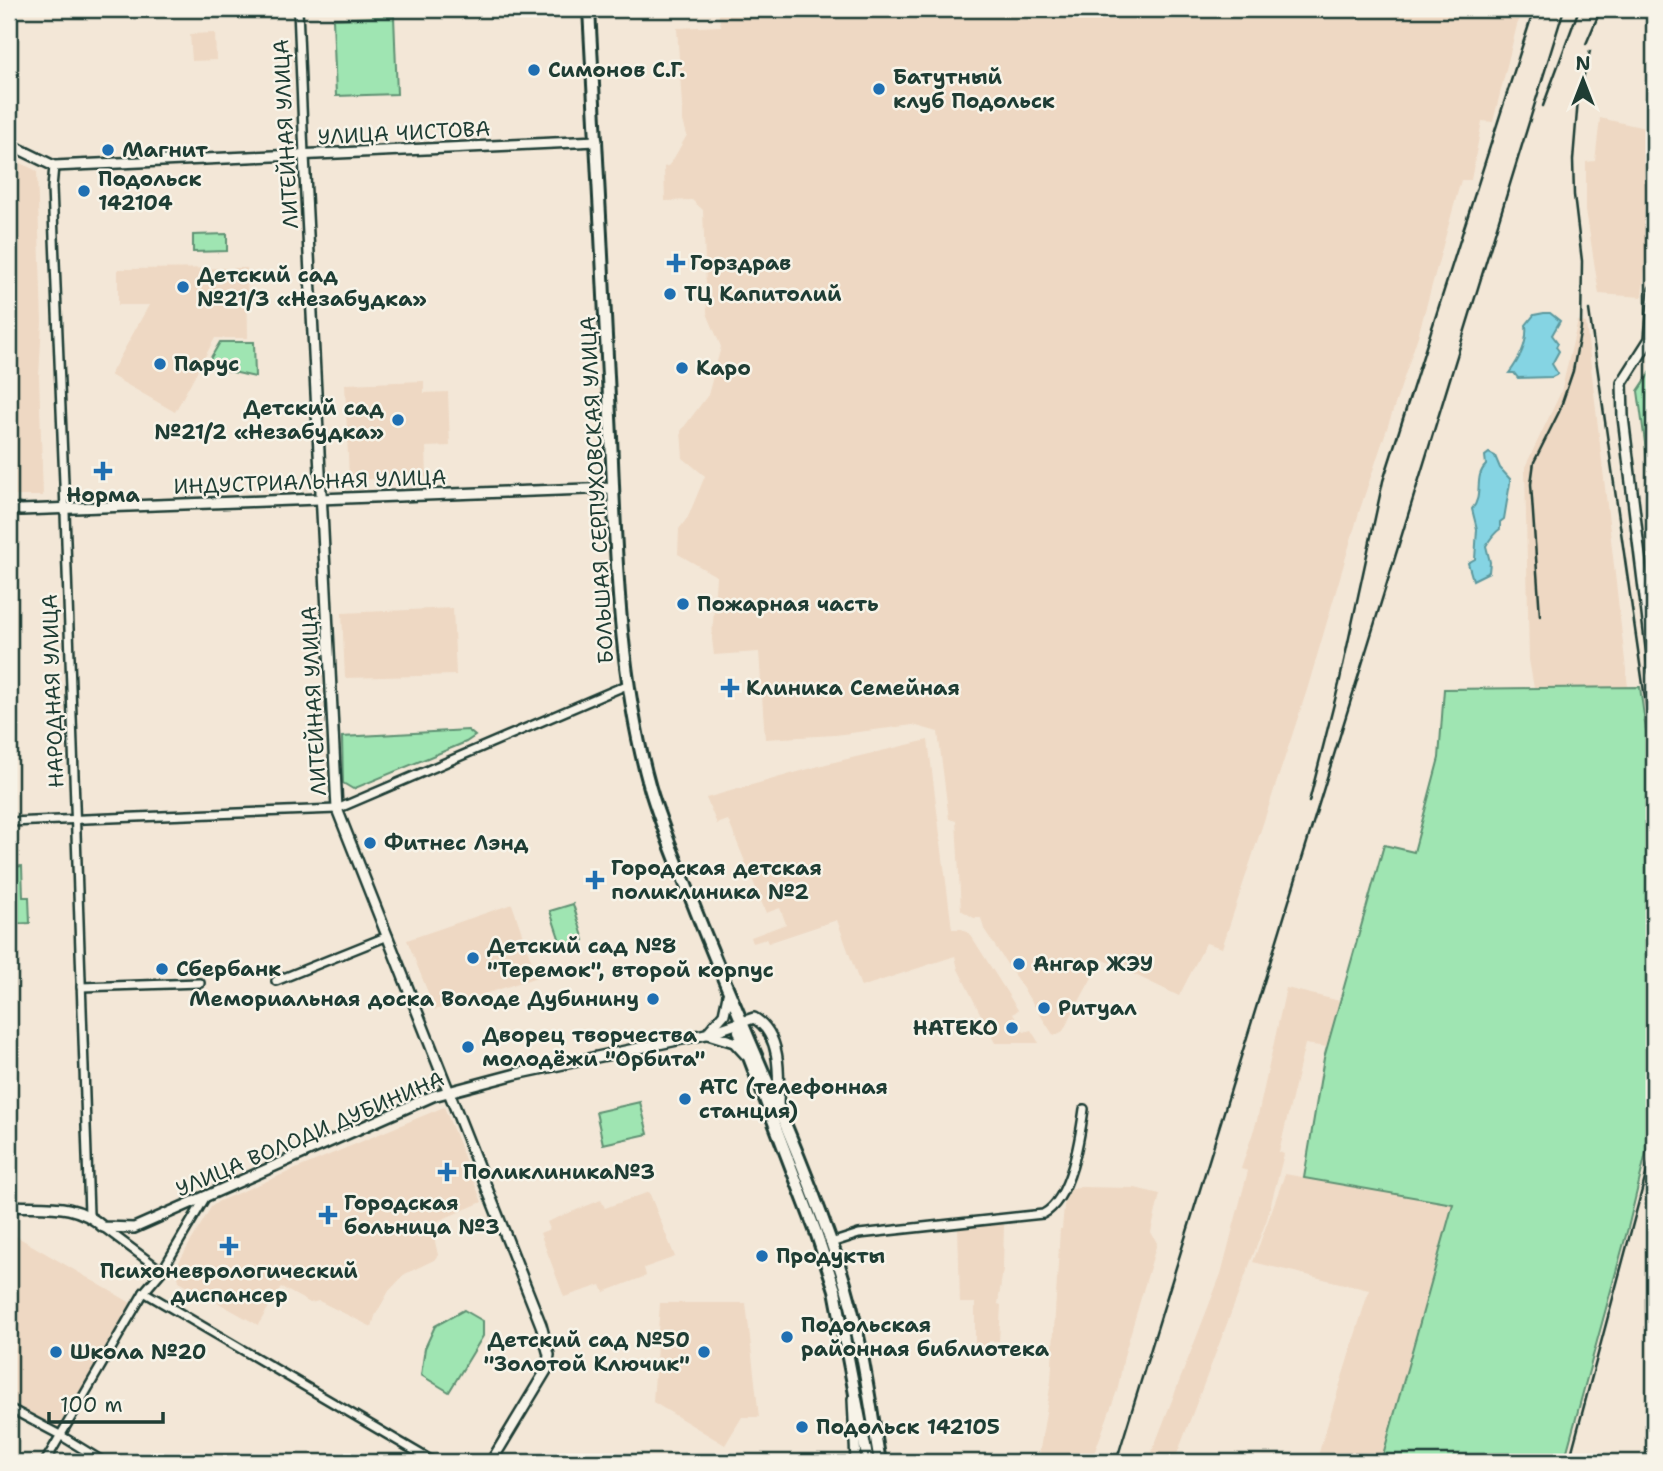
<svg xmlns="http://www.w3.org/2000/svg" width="1663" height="1471" font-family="'Shantell Sans',sans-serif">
  <rect width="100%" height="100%" fill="#f3e7d7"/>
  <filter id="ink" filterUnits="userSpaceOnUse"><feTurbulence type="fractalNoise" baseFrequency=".0143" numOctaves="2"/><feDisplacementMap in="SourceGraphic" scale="14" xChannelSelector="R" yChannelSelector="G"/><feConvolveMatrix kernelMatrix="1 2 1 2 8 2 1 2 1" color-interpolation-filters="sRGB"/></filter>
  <g filter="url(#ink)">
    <g fill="#eed8c3">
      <polygon points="720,9 1524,9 1517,25 1493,122 1482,121 1471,180 1461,180 1418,336 1360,509 1307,690 1222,948 1206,943 1179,996 1102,959 1063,1031 1054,1036 984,929 981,918 974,918 961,910 956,821 949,819 938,732 913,725 835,735 765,739 759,652 714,655 712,639 716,576 678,554 679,529 688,517 705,476 683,458 681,431 708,395 721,347 707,313 703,210 692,200 665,201 664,167 670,165 687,135 683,121 677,28 721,26 718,12"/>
      <polygon points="215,33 216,60 192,61 190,34"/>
      <polygon points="1600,118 1654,130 1654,174 1642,297 1599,294 1586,210 1586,162 1595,161"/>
      <polygon points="9,157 37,171 42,322 39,377 43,496 13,496 9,494"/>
      <polygon points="247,268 248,338 215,338 175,412 110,375 149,305 118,305 118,269"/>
      <polygon points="1578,321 1586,323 1628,687 1534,688 1529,660 1525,467 1561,392"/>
      <polygon points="424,381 424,393 448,392 450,446 426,447 427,477 349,480 345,384"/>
      <polygon points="453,608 456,675 345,678 342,613"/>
      <polygon points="928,740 952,929 962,929 970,934 1018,1010 1013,1014 1024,1032 1031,1030 1039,1043 995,1043 958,969 955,956 861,987 837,920 768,943 766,939 753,943 751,937 786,924 780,908 766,913 728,820 717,824 706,798 826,764"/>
      <polygon points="512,904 537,977 435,1010 407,940"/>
      <polygon points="1286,988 1340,1001 1327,1047 1305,1044 1279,1152 1284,1154 1267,1219 1174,1462 1148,1462 1221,1274 1248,1171 1241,1169 1257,1120"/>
      <polygon points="444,1107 482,1202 431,1224 438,1255 434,1260 405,1274 389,1291 375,1316 372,1327 319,1301 310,1303 281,1287 258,1325 179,1281 176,1267 211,1207 219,1201"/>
      <polygon points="1285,1174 1454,1204 1381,1462 1316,1462 1369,1290 1253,1262"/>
      <polygon points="1080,1187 1135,1188 1160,1194 1151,1232 1157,1243 1124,1356 1118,1388 1091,1462 1038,1462 1051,1381 1060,1229 1062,1229 1064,1206 1068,1189"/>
      <polygon points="649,1192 675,1257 644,1268 646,1276 604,1292 601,1285 564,1297 540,1233 550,1229 547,1222 601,1200 605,1208"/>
      <polygon points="1004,1223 1003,1269 998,1304 1001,1305 999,1341 989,1341 989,1350 978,1350 975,1345 975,1303 960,1303 958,1225"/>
      <polygon points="9,1232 131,1303 58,1429 9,1400"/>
      <polygon points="660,1303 746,1303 759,1417 742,1417 725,1445 653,1402"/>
    </g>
    <g fill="#9fe5b2" stroke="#5f9173" stroke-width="2">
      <polygon points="394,16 397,94 336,96 333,19"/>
      <polygon points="227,234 227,251 193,252 193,235"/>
      <polygon points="220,342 254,342 255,377 206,366"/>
      <polygon points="1654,367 1654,509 1638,391"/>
      <polygon points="1640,687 1654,789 1654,1120 1628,1228 1564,1462 1381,1462 1453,1204 1304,1178 1324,1058 1384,845 1414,852 1439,758 1444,689"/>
      <polygon points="468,730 475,736 466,742 353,789 343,783 342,737"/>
      <polygon points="22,866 23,897 29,897 30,923 9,924 9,867"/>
      <polygon points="573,904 584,940 562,947 550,911"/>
      <polygon points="640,1102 648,1134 603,1144 596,1112"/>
      <polygon points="464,1310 483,1321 483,1336 449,1392 421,1375 425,1348 435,1326"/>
    </g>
    <g fill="#85d4e3" stroke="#5c989d" stroke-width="2">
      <path d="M 1544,313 L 1550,313 L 1560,321 L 1552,335 L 1558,343 L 1556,347 L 1559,351 L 1552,364 L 1558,374 L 1552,377 L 1518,378 L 1514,373 L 1509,373 C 1519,360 1528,343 1526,325 L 1534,315 Z"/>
      <path d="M 1489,453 L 1495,456 L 1500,468 L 1510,479 L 1510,483 L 1504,519 L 1500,522 L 1500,529 C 1494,533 1490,539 1486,546 L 1490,562 L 1489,572 L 1473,580 L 1468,563 L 1475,559 L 1477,529 L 1472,509 C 1484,496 1473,477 1486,465 L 1485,456 Z"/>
    </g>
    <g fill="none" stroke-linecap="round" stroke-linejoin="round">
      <g stroke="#1f3d34" stroke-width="12">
        <g id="minor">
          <polyline points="298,9 304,155"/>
          <polyline points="54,166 52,188 64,483 89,1214"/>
          <polyline points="9,822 337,809 629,684"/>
          <polyline points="276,981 388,936"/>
          <polyline points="81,987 200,983"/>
          <polyline points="205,1198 162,1271 144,1292 434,1462"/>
          <polyline points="103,1227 162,1271"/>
          <path d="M 831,1243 L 859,1234 L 1043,1214 C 1071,1200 1080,1137 1084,1109"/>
          <polyline points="9,1408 60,1435 104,1462"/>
          <polyline points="45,1462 144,1292"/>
        </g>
      </g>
      <g stroke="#1f3d34" stroke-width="14">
        <g id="tertiary">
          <polyline points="9,144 54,166 597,141"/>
          <polyline points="304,155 337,809 541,1325 549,1355 547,1369 491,1462"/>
          <polyline points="1654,290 1650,339 1622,383 1623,417 1654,671"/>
          <polyline points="9,508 21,510 613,488"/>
          <polyline points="710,1030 724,1014 728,995"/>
          <polyline points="708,1034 734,1042 746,1055"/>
          <path d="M 9,1206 C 45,1208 75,1201 103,1227 L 134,1228 L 433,1096 L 516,1074 L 706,1034 L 754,1018 C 782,1034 779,1077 778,1105"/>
          <polyline points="853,1399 856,1462"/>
        </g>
      </g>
      <g stroke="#1f3d34" stroke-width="16">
        <g id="primary">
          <path d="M 589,9 C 597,152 604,294 611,437 C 616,554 618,674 650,788 C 661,826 678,864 692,901 C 740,1025 799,1144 841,1271 C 861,1332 869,1399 880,1462"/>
          <polyline points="739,1031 817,1235 835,1290 868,1462"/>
        </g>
      </g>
      <use href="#minor" stroke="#f7f3e8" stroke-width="7"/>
      <use href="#tertiary" stroke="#f7f3e8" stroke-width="9"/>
      <use href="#primary" stroke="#f7f3e8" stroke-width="10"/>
      <g stroke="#1f3d34" stroke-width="2.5">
        <polyline points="1586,44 1601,9"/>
        <polyline points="1543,106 1579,9"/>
        <polyline points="1589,310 1654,761"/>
        <polyline points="1540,616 1531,484 1534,462 1559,412 1573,371 1581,328 1582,261 1574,195 1573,160 1578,99 1590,51"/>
        <polyline points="1309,802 1339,684 1383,481 1534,9"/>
        <polyline points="1116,1462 1564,9"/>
        <polyline points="1569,1462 1654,1145"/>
      </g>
    </g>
  </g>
  <g fill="#1f6fb2" stroke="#f7f3e8" stroke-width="2.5">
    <circle cx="534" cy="70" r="7"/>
    <circle cx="879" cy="89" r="7"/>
    <circle cx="108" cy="150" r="7"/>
    <circle cx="84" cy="191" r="7"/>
    <path d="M672.5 252.5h7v7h7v7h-7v7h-7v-7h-7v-7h7z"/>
    <circle cx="183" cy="287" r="7"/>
    <circle cx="670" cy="294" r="7"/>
    <circle cx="160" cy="364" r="7"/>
    <circle cx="682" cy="368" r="7"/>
    <circle cx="398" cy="420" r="7"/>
    <path d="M99.5 460.5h7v7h7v7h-7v7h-7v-7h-7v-7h7z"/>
    <circle cx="683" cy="604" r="7"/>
    <path d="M726.5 677.5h7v7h7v7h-7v7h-7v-7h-7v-7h7z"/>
    <circle cx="370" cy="843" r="7"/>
    <path d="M591.5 869.5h7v7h7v7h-7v7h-7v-7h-7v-7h7z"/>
    <circle cx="473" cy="958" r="7"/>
    <circle cx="1019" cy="964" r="7"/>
    <circle cx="162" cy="969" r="7"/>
    <circle cx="653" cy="999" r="7"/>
    <circle cx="1044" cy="1008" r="7"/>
    <circle cx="1012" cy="1028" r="7"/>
    <circle cx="468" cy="1047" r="7"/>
    <circle cx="685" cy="1099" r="7"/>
    <path d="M443.5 1161.5h7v7h7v7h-7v7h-7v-7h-7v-7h7z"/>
    <path d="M324.5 1204.5h7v7h7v7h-7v7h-7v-7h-7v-7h7z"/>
    <path d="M225.5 1235.5h7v7h7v7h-7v7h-7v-7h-7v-7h7z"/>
    <circle cx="762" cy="1256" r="7"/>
    <circle cx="787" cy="1337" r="7"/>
    <circle cx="56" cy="1352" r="7"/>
    <circle cx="704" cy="1352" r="7"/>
    <circle cx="802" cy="1427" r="7"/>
  </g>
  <g text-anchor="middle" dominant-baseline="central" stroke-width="5" stroke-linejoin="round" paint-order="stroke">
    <g font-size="21" font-weight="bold" fill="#1f3d34" stroke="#f7f3e8" text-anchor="start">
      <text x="548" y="70">Симонов С.Г.</text>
      <text x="893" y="77">Батутный<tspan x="893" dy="24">клуб Подольск</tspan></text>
      <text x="122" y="150">Магнит</text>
      <text x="98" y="179">Подольск<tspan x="98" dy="24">142104</tspan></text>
      <text x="690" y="263">Горздрав</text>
      <text x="197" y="275">Детский сад<tspan x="197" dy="24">№21/3 «Незабудка»</tspan></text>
      <text x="684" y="294">ТЦ Капитолий</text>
      <text x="174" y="364">Парус</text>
      <text x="696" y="368">Каро</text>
      <text x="384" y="408" text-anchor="end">Детский сад<tspan x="384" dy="24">№21/2 «Незабудка»</tspan></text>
      <text x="103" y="495" text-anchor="middle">Норма</text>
      <text x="697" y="604">Пожарная часть</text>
      <text x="746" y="688">Клиника Семейная</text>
      <text x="384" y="843">Фитнес Лэнд</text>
      <text x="611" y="868">Городская детская<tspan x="611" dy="24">поликлиника №2</tspan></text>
      <text x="487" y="946">Детский сад №8<tspan x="487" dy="24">"Теремок", второй корпус</tspan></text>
      <text x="1033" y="964">Ангар ЖЭУ</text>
      <text x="176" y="969">Сбербанк</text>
      <text x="639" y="999" text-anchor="end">Мемориальная доска Володе Дубинину</text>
      <text x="1058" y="1008">Ритуал</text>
      <text x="998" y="1028" text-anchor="end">НАТЕКО</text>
      <text x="482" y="1035">Дворец творчества<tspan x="482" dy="24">молодёжи "Орбита"</tspan></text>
      <text x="699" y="1087">АТС (телефонная<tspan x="699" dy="24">станция)</tspan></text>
      <text x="463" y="1172">Поликлиника№3</text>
      <text x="344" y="1203">Городская<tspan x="344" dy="24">больница №3</tspan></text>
      <text x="776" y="1256">Продукты</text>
      <text x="229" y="1271" text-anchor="middle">Психоневрологический<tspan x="229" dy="24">диспансер</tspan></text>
      <text x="801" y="1325">Подольская<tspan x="801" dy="24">районная библиотека</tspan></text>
      <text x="690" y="1340" text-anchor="end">Детский сад №50<tspan x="690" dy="24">"Золотой Ключик"</tspan></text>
      <text x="70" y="1352">Школа №20</text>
      <text x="816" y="1427">Подольск 142105</text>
    </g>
    <g font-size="21" fill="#1f3d34" stroke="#f7f3e8">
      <text transform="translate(404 133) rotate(-3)">УЛИЦА ЧИСТОВА</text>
      <text transform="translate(286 134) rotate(-93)">ЛИТЕЙНАЯ УЛИЦА</text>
      <text transform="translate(310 482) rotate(-2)">ИНДУСТРИАЛЬНАЯ УЛИЦА</text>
      <text transform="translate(597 490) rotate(-93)">БОЛЬШАЯ СЕРПУХОВСКАЯ УЛИЦА</text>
      <text transform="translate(53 691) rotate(-92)">НАРОДНАЯ УЛИЦА</text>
      <text transform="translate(314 701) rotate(-93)">ЛИТЕЙНАЯ УЛИЦА</text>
      <text transform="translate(310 1134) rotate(-23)">УЛИЦА ВОЛОДИ ДУБИНИНА</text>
    </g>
  </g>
  <rect width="1663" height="1471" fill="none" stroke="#f7f3e8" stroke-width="35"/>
  <rect x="18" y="18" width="1628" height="1436" fill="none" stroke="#1f3d34" stroke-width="2.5" filter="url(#ink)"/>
  <g transform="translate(1583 80)" stroke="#f7f3e8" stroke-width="5" paint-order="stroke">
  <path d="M0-5L12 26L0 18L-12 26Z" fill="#1f3d34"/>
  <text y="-10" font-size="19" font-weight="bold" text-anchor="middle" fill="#1f3d34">N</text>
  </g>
  <path d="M49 1412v10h114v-10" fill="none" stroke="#1f3d34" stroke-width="3.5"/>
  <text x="60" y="1412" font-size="21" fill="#1f3d34" stroke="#f7f3e8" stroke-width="5" paint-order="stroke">100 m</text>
</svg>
